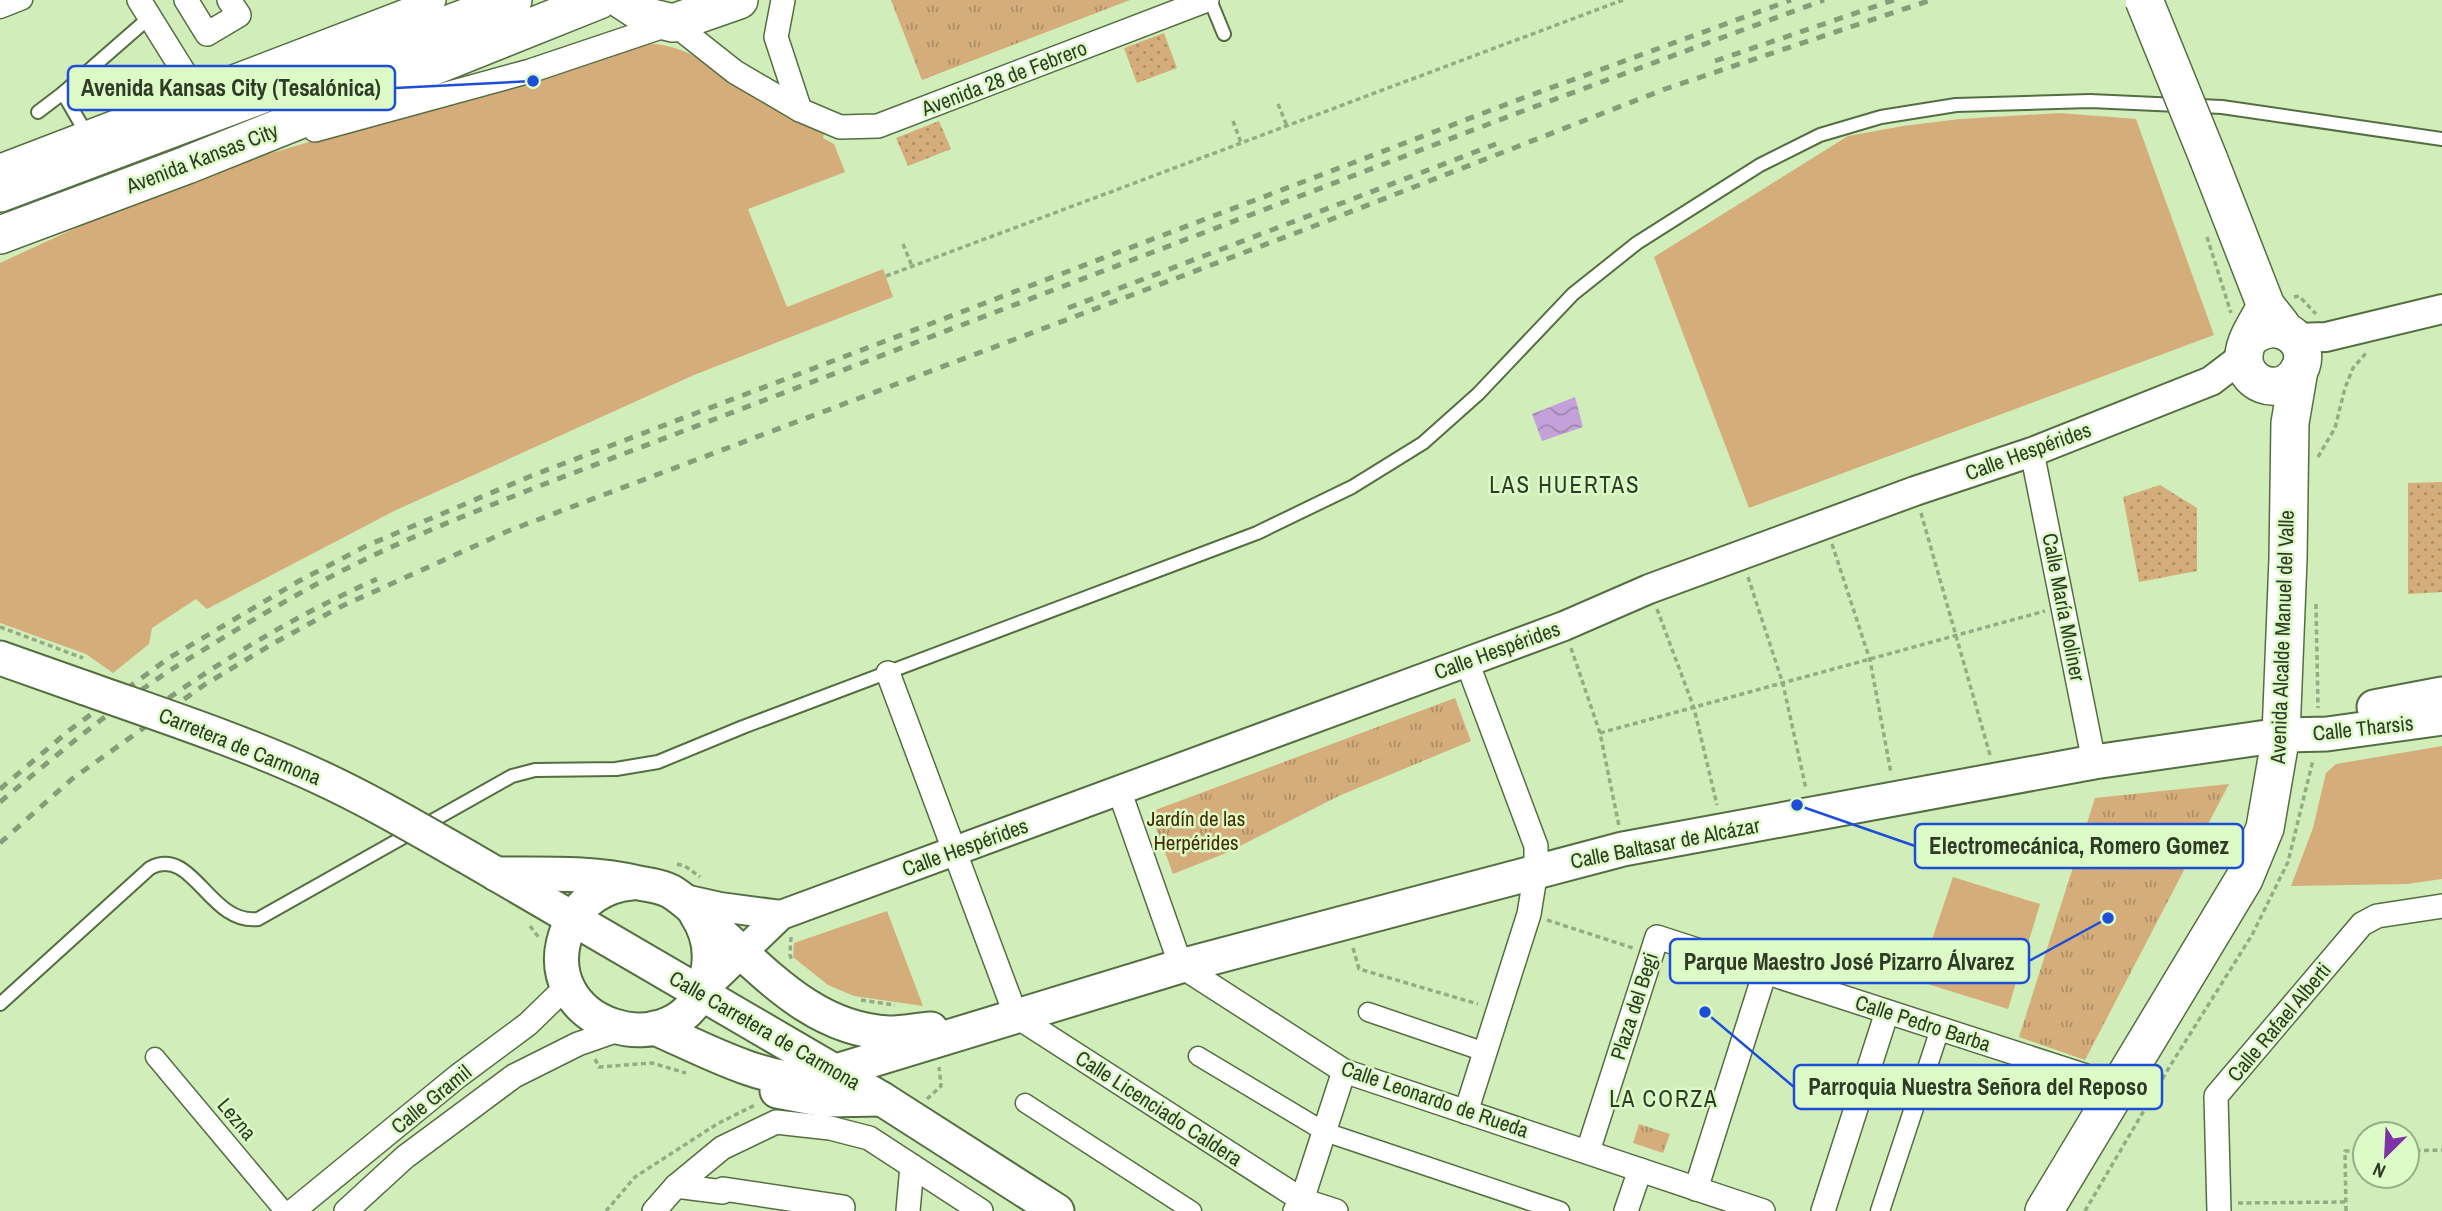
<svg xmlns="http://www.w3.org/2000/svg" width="2442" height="1211" font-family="'Archivo Narrow',sans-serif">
  <defs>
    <pattern id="park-tufts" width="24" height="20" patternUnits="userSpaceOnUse" patternTransform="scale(1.75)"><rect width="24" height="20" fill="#d5ad7b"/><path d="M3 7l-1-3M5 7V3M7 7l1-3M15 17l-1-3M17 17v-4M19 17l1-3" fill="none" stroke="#ad8e65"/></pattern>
    <pattern id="garden-dots" width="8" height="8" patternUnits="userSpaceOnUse" patternTransform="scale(1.75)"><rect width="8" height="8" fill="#d5ad7b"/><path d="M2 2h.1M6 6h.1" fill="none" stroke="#ad8e65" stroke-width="1.8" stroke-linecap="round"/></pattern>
    <pattern id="water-waves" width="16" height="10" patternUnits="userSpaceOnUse" patternTransform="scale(1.75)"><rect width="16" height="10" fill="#c4a2d9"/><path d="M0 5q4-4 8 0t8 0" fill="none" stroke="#a085b0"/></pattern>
  </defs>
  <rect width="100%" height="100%" fill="#d0edba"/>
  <g fill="#d5ad7b">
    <path d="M 656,44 C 698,50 713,70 747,92 C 771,108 798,121 824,134 L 823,138 L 834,144 L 845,172 L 748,209 L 787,307 L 883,269 L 893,297 L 694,375 L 394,511 L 207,609 L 196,599 L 152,628 L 149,644 L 113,673 L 86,654 L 0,623 L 0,263 L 177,181 L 639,45 Z"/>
    <polygon points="2060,113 2136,119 2214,335 1749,508 1654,257 1848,136 1903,126 1960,119"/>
    <polygon points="2442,746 2442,879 2407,884 2291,886 2313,828 2326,773 2336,764"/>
    <polygon points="1953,877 2040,904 2008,1009 1918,981"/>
    <polygon points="887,911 923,1006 854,996 828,985 793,957 794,943"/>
  </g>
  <g fill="url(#park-tufts)">
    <polygon points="891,0 1130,0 922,80"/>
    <polygon points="1455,698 1471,741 1341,795 1226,853 1173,874 1150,812"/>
    <polygon points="2229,784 2085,1060 2019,1037 2095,798"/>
    <polygon points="1639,1124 1670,1134 1663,1153 1633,1143"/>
  </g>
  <g fill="url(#garden-dots)">
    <polygon points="1164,33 1177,68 1137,83 1124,48"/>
    <polygon points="939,121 951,149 908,166 896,138"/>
    <polygon points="2442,482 2442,592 2408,594 2408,483"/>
    <polygon points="2160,485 2197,508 2197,571 2139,582 2123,497"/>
  </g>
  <polygon fill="url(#water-waves)" points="1575,397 1583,427 1542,441 1532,414"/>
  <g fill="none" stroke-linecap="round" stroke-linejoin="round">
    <g stroke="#556e41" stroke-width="16">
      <g id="service">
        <polyline points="1210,0 1224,34"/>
        <polyline points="63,93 150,17"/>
        <polyline points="38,112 63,93 86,133"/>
        <path d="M 0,1004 L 150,868 C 193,845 209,925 258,919 L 512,776 L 535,770 L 616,769 L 658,762 L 743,727 L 1257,533 L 1352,487 L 1423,443 L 1478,394 L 1573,294 L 1637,243 L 1760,165 L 1820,135 L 1881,117 L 1956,105 L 2090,101 L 2222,107 L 2442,139"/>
      </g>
    </g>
    <g stroke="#556e41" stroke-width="21">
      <g id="pedestrian">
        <polyline points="0,9 23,0"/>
        <polyline points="1368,1012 1485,1052"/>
        <polyline points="1198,1056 1325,1132 1560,1211"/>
        <polyline points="155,1057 284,1211"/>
        <polyline points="1025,1103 1192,1211"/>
        <polyline points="1880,1211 1940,1029"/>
      </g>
    </g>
    <g stroke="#556e41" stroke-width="26">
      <g id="minor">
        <polyline points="139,0 195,90"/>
        <polyline points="186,0 207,34 239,15 229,0"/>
        <polyline points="783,0 776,37 800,110"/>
        <polyline points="315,130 530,71 673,23 735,72 800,110 840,127 878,126 1207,0"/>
        <polyline points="0,166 434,0"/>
        <polyline points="2032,452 2094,762"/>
        <polyline points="888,673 1016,1016 1302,1200 1336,1211"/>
        <polyline points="1119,790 1181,966 1344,1071 1763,1211"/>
        <polyline points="1765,972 2120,1087"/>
        <polyline points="1466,1112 1529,914 1536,871 1536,846 1467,662"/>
        <polyline points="1588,1151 1657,937 1765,972 1696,1189"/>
        <polyline points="676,1186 723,1192 723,1189 843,1207"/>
        <polyline points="293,1211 458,1076 528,1024 567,986"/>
        <polyline points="346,1211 405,1157 514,1076 578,1044 621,1029"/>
        <polyline points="654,1211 676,1186 722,1148 776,1122 830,1128 869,1138 981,1211"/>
        <polyline points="908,1211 912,1166"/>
        <polyline points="1295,1211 1302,1200 1344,1071"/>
        <polyline points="1626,1211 1640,1170"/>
        <polyline points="1823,1211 1887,1012"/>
        <polyline points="2219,1211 2216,1096 2362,924 2377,916 2442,906"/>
      </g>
    </g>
    <g stroke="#556e41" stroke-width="32">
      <g id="tertiary">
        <polyline points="2295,338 2326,337 2442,309"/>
        <polyline points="680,898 720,907 781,915"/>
        <polyline points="701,992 781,915 1467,662 1564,626 1649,589 1915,491 2032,452 2211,381 2236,362 2245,348"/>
      </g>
    </g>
    <g stroke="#556e41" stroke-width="37">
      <g id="secondary">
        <polyline points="0,658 85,688"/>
        <polyline points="2374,707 2442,694"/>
        <polyline points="469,858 882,1099 1057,1211"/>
        <path d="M 496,874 C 545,874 591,872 639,883 C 650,885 660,886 670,891 C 688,901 703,919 719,932 C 769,977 817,1030 889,1033 C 903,1033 917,1030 931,1029"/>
        <path d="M 632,883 C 605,885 580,901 569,926 C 526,1026 683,1075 707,975 C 712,954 708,932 696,914"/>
        <path d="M 655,1028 C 699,1047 762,1082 810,1079 L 1181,966 L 1623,849 L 2094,762 L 2281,735 L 2327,734 L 2442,718"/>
        <polyline points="777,1091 824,1100 882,1099"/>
      </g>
    </g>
    <g stroke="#556e41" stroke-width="40">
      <g id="primary">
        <polyline points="622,0 648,17 673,23 739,0"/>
        <polyline points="2209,160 2266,306 2281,325"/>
        <polyline points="0,193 513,0"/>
        <polyline points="0,235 187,165 599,0"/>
        <path d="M 2249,339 C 2281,311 2318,347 2296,375 C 2278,398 2242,383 2244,355 C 2245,339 2259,320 2266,306"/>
        <polyline points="2044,1211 2244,879 2265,828 2281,735 2288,559 2290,423 2299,370"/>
      </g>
    </g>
    <g stroke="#94ab83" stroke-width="3.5" stroke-dasharray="5 3.5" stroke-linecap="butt">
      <polyline points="1278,104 1287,126"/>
      <polyline points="1233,121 1241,143"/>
      <polyline points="2207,237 2231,313"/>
      <polyline points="903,244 912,266"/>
      <polyline points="886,276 1623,0"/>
      <polyline points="2294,297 2299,296 2316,314"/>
      <polyline points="2318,457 2335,428 2345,388 2353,368 2367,352"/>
      <polyline points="1921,513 1990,755"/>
      <polyline points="1832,544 1870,660 1891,773"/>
      <polyline points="1748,577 1783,684 1806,789"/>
      <polyline points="2316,604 2318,708"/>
      <polyline points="1657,609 1694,708 1717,805"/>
      <polyline points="0,627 83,658"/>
      <polyline points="1571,648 1600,733 1619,826"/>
      <polyline points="1600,733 2045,611"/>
      <polyline points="677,864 685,866 700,877"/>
      <polyline points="1547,920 1633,948"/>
      <polyline points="530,926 540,939"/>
      <polyline points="791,937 790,955 792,961"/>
      <polyline points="1353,948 1359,969 1478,1004"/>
      <polyline points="861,1000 895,1005"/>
      <polyline points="595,1059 599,1067 652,1063 686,1073"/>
      <polyline points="927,1099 941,1086 939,1067"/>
      <polyline points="2407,1151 2442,1150"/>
      <polyline points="2238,1203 2346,1202"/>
      <polyline points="606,1211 635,1177 717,1124 757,1104"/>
      <polyline points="2085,1211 2170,1066 2252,935 2288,862 2313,760"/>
      <polyline points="2346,1211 2345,1151 2365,1151"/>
    </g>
    <use href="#service" stroke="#fff" stroke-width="12"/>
    <use href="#pedestrian" stroke="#fff" stroke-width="18"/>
    <use href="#minor" stroke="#fff" stroke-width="23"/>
    <use href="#tertiary" stroke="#fff" stroke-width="28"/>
    <use href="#secondary" stroke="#fff" stroke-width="33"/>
    <use href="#primary" stroke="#fff" stroke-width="37"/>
    <g stroke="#879c77" stroke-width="5" stroke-dasharray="9 9" stroke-linecap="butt">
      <polyline points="1715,61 1894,0"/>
      <polyline points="1068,308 1496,144"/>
      <path d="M 139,719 C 215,664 292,617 377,579"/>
      <polyline points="0,789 71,729 169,658 299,581 366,546 531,476 1523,98 1791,0"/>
      <path d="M 0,802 C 57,755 114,706 177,666 C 240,627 305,588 372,556 C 425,531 479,510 534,488 L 1523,111 L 1824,0"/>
      <polyline points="0,843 72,779 204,685 274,643 340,607 508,531 1309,228 1665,89 1931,0"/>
    </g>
    <g stroke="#556e41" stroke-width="37" stroke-linecap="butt">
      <path id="secondary-bridge" d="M 85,688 C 164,716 244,742 319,777 C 371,801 420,830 469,858"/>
    </g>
    <g stroke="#556e41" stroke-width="40" stroke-linecap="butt">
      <polyline id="primary-bridge" points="2144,0 2209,160"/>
    </g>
    <use href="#secondary-bridge" stroke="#fff" stroke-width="33"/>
    <use href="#primary-bridge" stroke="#fff" stroke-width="37"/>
  </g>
  <g text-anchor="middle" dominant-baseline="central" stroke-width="5" stroke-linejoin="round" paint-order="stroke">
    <g font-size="21" fill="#2f3b27" stroke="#ddfbc7">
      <text transform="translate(1004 78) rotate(-21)">Avenida 28 de Febrero</text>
      <text transform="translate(202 158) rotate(-21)">Avenida Kansas City</text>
      <text transform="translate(2028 451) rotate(-20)">Calle Hespérides</text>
      <text transform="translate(2064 607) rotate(79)">Calle María Moliner</text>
      <text transform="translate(2282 637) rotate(-88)">Avenida Alcalde Manuel del Valle</text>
      <text transform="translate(1497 650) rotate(-20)">Calle Hespérides</text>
      <text transform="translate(2363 728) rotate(-6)">Calle Tharsis</text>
      <text transform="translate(240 746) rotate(22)">Carretera de Carmona</text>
      <text transform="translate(1665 843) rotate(-11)">Calle Baltasar de Alcázar</text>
      <text transform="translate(965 847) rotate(-20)">Calle Hespérides</text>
      <text transform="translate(1634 1006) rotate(-72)">Plaza del Begi</text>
      <text transform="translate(2279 1022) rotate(-50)">Calle Rafael Alberti</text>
      <text transform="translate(1923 1023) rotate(18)">Calle Pedro Barba</text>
      <text transform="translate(765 1030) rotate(30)">Calle Carretera de Carmona</text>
      <text transform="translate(431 1099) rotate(-39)">Calle Gramil</text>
      <text transform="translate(1435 1099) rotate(19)">Calle Leonardo de Rueda</text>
      <text transform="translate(1159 1108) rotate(33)">Calle Licenciado Caldera</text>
      <text transform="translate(237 1119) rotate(50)">Lezna</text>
    </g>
    <g font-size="21" fill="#452900" stroke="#ddfbc7">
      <text x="1196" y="818">Jardín de las<tspan x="1196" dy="24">Herpérides</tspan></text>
    </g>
    <g font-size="23" letter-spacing="2" fill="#2f3b27" stroke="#ddfbc7">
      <text x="1565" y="484">LAS HUERTAS</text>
      <text x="1664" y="1098">LA CORZA</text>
    </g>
  </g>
  <path fill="none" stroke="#1d4ed8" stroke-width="2.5" d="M533 81L395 88M1797 805L1915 846M2108 918L2029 961M1705 1012L1794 1087"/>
  <g fill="#1d4ed8" stroke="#ddfbc7" stroke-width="2.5">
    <circle cx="533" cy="81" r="7"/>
    <circle cx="1797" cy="805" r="7"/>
    <circle cx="2108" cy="918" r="7"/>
    <circle cx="1705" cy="1012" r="7"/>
  </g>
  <g fill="#ddfbc7" stroke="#1d4ed8" stroke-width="2.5">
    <rect x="68" y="66" width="327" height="44" rx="7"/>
    <rect x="1915" y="824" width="328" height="44" rx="7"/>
    <rect x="1670" y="939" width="359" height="44" rx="7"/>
    <rect x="1794" y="1065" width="368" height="44" rx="7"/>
  </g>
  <g font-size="23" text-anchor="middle" font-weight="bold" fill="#2f3b27">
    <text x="231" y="96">Avenida Kansas City (Tesalónica)</text>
    <text x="2079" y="854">Electromecánica, Romero Gomez</text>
    <text x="1849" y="970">Parque Maestro José Pizarro Álvarez</text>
    <text x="1978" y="1095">Parroquia Nuestra Señora del Reposo</text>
  </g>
  <g transform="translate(2386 1155) rotate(204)"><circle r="33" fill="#ddfbc7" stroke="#97ae87" stroke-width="2"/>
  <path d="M0-5L12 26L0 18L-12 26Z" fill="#7e32a3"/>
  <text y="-10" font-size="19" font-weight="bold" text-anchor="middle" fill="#2f3b27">N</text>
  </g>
</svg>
